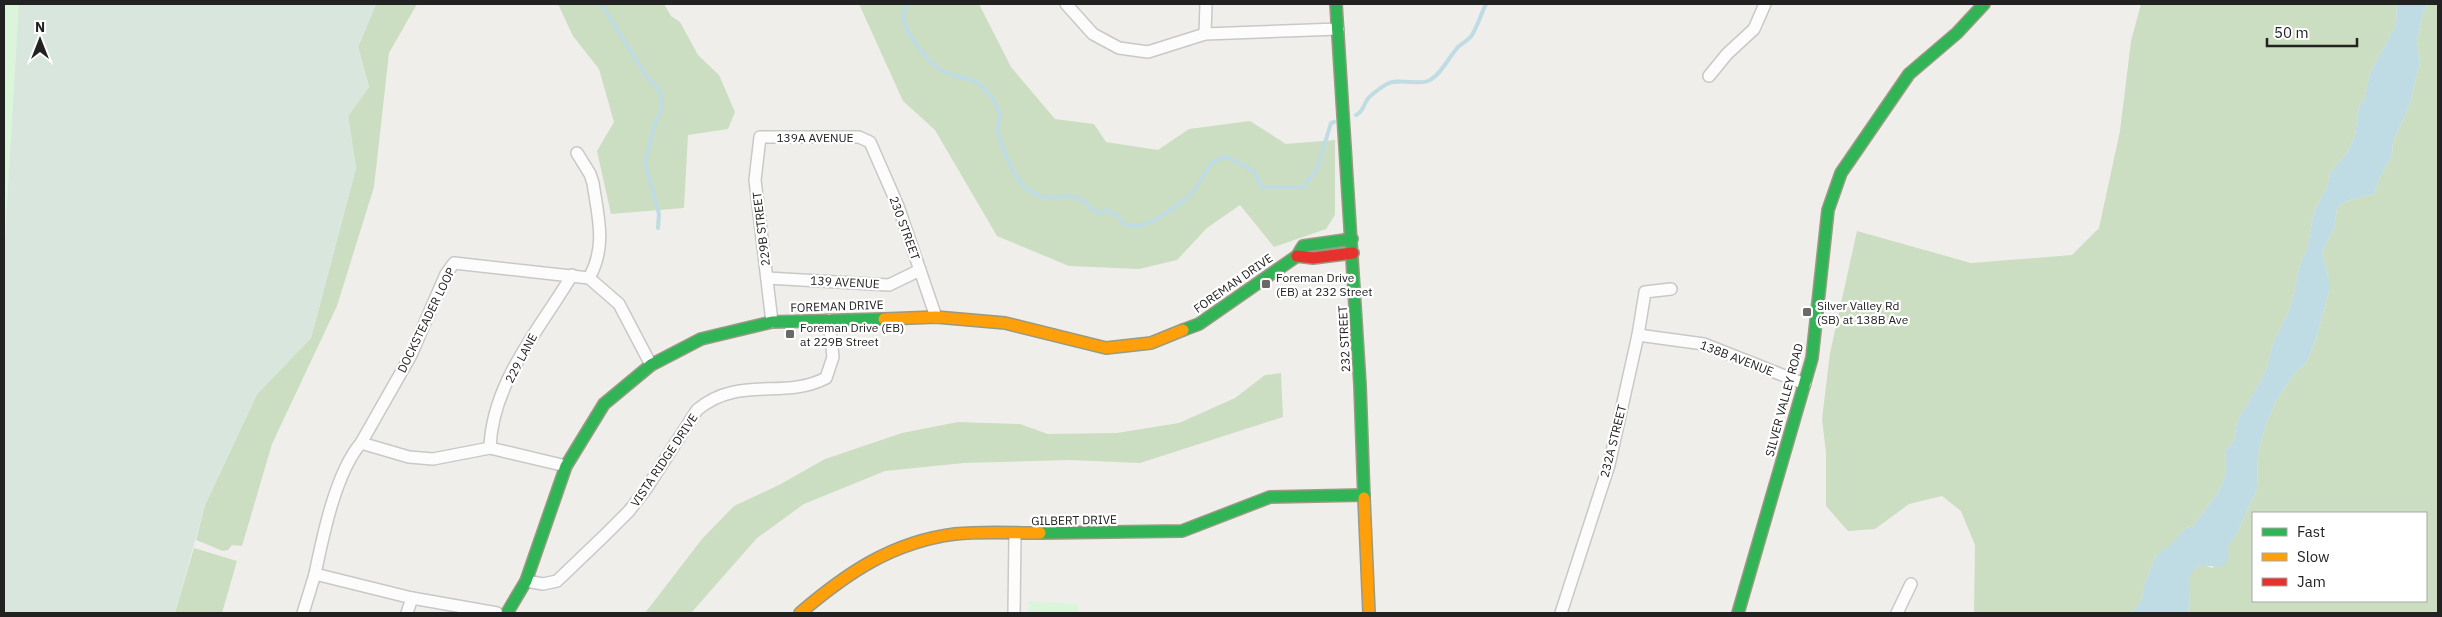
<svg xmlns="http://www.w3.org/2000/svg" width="2442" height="617" font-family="'IBM Plex Sans',sans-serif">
  <rect width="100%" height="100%" fill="#f0eeeb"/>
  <g fill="#cbdec1" fill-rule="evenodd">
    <polygon points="376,4 417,4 389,53 374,187 337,306 272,444 242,546 232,545 228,550 223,551 196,540 205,505 257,394 311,338 356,168 348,116 369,87 358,47"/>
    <polygon points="558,4 664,4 671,16 680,22 698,55 719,75 735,112 728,129 688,135 684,208 611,214 597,151 614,122 599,69 573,36"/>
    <polygon points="859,4 979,4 1011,67 1055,119 1094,124 1106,142 1158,150 1189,129 1250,121 1286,144 1335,140 1335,215 1326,229 1274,247 1240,205 1207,228 1177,260 1139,269 1069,266 997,236 935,130 903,101"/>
    <polygon points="2141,4 2397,4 2396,25 2370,73 2365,98 2359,106 2355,136 2346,154 2331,172 2327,187 2314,211 2307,250 2300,264 2294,294 2288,313 2273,343 2266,371 2237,422 2234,440 2226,450 2225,476 2219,491 2193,526 2186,528 2167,549 2156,555 2143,588 2142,599 2132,613 1974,613 1975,545 1961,511 1942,496 1909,504 1875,529 1848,531 1826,506 1826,453 1822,419 1830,353 1857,231 1971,263 2072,255 2099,228 2120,131 2131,41"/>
    <path d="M 2428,4 L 2438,4 L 2438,613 L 2188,613 L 2190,601 L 2188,577 L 2197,566 L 2204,565 L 2212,568 L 2229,557 L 2226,548 L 2238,531 L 2257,489 L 2258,453 L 2266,424 L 2276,401 L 2295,373 L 2307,362 L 2316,339 L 2329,291 L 2329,280 L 2322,252 L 2334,229 L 2337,208 L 2346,201 L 2374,194 L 2380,177 L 2392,156 L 2393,141 L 2409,107 L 2420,62 L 2417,41 L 2423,13 ZM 2253,513 L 2426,513 L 2426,601 L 2253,601 Z"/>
    <polygon points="1281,373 1283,417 1140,463 1069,460 964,463 885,471 804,504 757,538 691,613 645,613 702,539 734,506 779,485 825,459 902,433 958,422 1020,424 1048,434 1117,433 1179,423 1235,398 1265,375"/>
    <polygon points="194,548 237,561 222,613 175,613"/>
  </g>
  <polygon fill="#d9e6de" points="4,4 376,4 358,47 369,87 348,116 356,168 311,338 257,394 205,505 175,613 4,613"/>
  <g fill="#daf5da">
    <polygon points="4,4 19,4 4,255"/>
    <polygon points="1029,601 1079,604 1078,613 1028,613"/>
  </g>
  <path fill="#bfdbe3" d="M 2397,4 L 2428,4 L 2423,13 L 2417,41 L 2420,62 L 2409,107 L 2393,141 L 2392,156 L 2380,177 L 2374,194 L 2346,201 L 2337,208 L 2334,229 L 2322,252 L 2329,280 L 2329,291 L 2316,339 L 2307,362 L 2295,373 L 2276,401 L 2266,424 L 2258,453 L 2257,489 L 2238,531 L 2227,548 L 2229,557 L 2224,566 C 2213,568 2207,564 2197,566 L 2189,577 L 2190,601 L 2188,613 L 2132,613 L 2142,599 L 2143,588 L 2156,555 L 2167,548 L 2186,528 L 2193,526 L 2219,491 L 2225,476 L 2226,450 L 2234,440 L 2237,422 L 2266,371 L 2273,343 L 2288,313 L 2294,294 L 2300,264 L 2307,250 L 2314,211 L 2327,187 L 2331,172 L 2346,154 L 2355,136 L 2359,106 L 2365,98 L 2370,73 L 2396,25 Z"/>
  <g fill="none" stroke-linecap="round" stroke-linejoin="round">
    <g stroke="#bfdbe3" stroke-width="4">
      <polyline points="601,4 647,77 660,91 662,108 653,130 645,164 659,214 658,228"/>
      <path d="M 905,4 C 906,9 903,14 904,19 C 905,34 931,66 945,72 C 964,81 971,73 988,93 C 992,97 999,108 999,113 C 1000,119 997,125 998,132 C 1003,149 1011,174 1025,187 C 1048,208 1063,189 1082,200 C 1090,204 1086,208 1100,213 L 1106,210 L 1118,216 C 1131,244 1176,207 1190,195 C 1199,186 1204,172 1212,163 C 1215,160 1223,158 1227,157 L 1254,171 L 1261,187 L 1303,187 L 1317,169 L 1331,123 L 1334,122"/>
      <path d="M 1356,115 C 1363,112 1363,106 1367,100 C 1369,96 1383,86 1387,84 C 1397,78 1418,85 1428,81 C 1440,76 1449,57 1458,47 C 1462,43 1469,40 1472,35 C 1478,25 1481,14 1486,4"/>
    </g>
    <g stroke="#c9c8c7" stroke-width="14">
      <g id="street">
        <polyline points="1066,4 1093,34 1119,48 1148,52 1205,34 1338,29"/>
        <polyline points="1205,34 1206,4"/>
        <polyline points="1709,76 1727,54 1754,29 1765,4"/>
        <path d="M 577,153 L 590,174 L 593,183 C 598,217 607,246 589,278"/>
        <polyline points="767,278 889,285 920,270"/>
        <polyline points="772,322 755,180 760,137 859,137 870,142 898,206 936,317"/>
        <polyline points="1638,335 1704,344 1805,384"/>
        <polyline points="361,443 409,457 433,459 490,448 566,466"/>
        <path d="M 490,448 C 492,382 540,329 572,275"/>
        <path d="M 315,574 C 323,535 336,472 361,443 L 411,355 L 446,274 L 454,263 L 589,278 L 619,304 L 651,365"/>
        <path d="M 526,581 L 543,584 L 557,581 L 605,535 L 629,511 L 646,489 L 697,410 C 738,375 784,400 826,378 L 833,357 L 829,320"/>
        <polyline points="303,613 315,574 412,598 497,613"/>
        <polyline points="407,613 412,598"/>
        <polyline points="1014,613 1015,535"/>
        <polyline points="1561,613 1609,465 1638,335 1645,292 1671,289"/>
        <polyline points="1897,613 1911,584"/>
      </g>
    </g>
    <g stroke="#999a82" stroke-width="14">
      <g id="fast">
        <polyline points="1336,4 1360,385 1364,498"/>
        <polyline points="1183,330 1199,324 1297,256 1303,246 1352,239"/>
        <polyline points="1040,533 1182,531 1270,497 1364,495"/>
        <polyline points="507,613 526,581 566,466 604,404 651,365 701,339 772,322 884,319"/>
        <polyline points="1738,613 1812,358 1828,210 1841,173 1909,74 1957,33 1984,4"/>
      </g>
    </g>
    <g stroke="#999a82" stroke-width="14">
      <g id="slow">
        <polyline points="884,319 936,317 1005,323 1106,348 1151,343 1183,330"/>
        <polyline points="1364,498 1369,613"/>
        <path d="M 800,613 C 847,573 892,542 955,534 C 983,531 1012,533 1040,533"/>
      </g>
    </g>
    <g stroke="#999a82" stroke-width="14">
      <polyline id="jam" points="1297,256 1313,258 1353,253"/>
    </g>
    <use href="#street" stroke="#fdfcfc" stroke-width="11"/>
    <use href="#fast" stroke="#30b455" stroke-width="11"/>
    <use href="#slow" stroke="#ff9f0a" stroke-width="11"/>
    <use href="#jam" stroke="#e5322d" stroke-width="11"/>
  </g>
  <g fill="#6a6968" stroke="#fff" stroke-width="2">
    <rect x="1261" y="279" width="10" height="10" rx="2.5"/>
    <rect x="1802" y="307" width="10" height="10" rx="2.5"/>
    <rect x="785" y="329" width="10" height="10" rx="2.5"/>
  </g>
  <g text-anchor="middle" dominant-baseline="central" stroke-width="4.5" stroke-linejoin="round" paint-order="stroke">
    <g font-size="12" fill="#222" stroke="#fff">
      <text x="815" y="137">139A AVENUE</text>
      <text transform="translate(905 228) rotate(70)">230 STREET</text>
      <text transform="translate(761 229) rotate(-97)">229B STREET</text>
      <text transform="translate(845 282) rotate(3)">139 AVENUE</text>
      <text transform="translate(1233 283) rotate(-35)">FOREMAN DRIVE</text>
      <text transform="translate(837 306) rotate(-2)">FOREMAN DRIVE</text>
      <text transform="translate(426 320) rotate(-64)">DOCKSTEADER LOOP</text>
      <text transform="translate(1344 339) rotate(-93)">232 STREET</text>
      <text transform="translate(521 358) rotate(-62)">229 LANE</text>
      <text transform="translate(1737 358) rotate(21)">138B AVENUE</text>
      <text transform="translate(1784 400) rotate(-75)">SILVER VALLEY ROAD</text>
      <text transform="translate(1613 441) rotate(-76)">232A STREET</text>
      <text transform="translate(664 460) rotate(-56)">VISTA RIDGE DRIVE</text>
      <text transform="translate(1074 520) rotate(-1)">GILBERT DRIVE</text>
    </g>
    <g font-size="12" fill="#222" stroke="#fff" text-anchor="start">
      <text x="1276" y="277">Foreman Drive<tspan x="1276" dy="14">(EB) at 232 Street</tspan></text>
      <text x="1817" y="305">Silver Valley Rd<tspan x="1817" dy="14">(SB) at 138B Ave</tspan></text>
      <text x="800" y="327">Foreman Drive (EB)<tspan x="800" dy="14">at 229B Street</tspan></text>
    </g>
  </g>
  <rect width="2442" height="617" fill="none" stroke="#222222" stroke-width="10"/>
  <rect x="2252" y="512" width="175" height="90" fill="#ffffff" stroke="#a7a7a7"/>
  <rect x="2262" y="528" width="25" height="8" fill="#30b455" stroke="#a7a7a7"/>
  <text x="2297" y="537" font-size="15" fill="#222222">Fast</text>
  <rect x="2262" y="553" width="25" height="8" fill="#ff9f0a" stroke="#a7a7a7"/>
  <text x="2297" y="562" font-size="15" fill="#222222">Slow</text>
  <rect x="2262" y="578" width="25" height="8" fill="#e5322d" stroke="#a7a7a7"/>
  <text x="2297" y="587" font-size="15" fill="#222222">Jam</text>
  <g transform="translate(40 40)" stroke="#ffffff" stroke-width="4" paint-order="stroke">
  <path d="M0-4L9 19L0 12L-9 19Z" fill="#222222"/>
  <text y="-8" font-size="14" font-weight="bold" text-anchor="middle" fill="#222222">N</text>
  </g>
  <path d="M2267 38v8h90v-8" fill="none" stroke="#222222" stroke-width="2.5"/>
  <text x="2274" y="38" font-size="15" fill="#222222" stroke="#ffffff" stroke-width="4" paint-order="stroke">50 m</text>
</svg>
